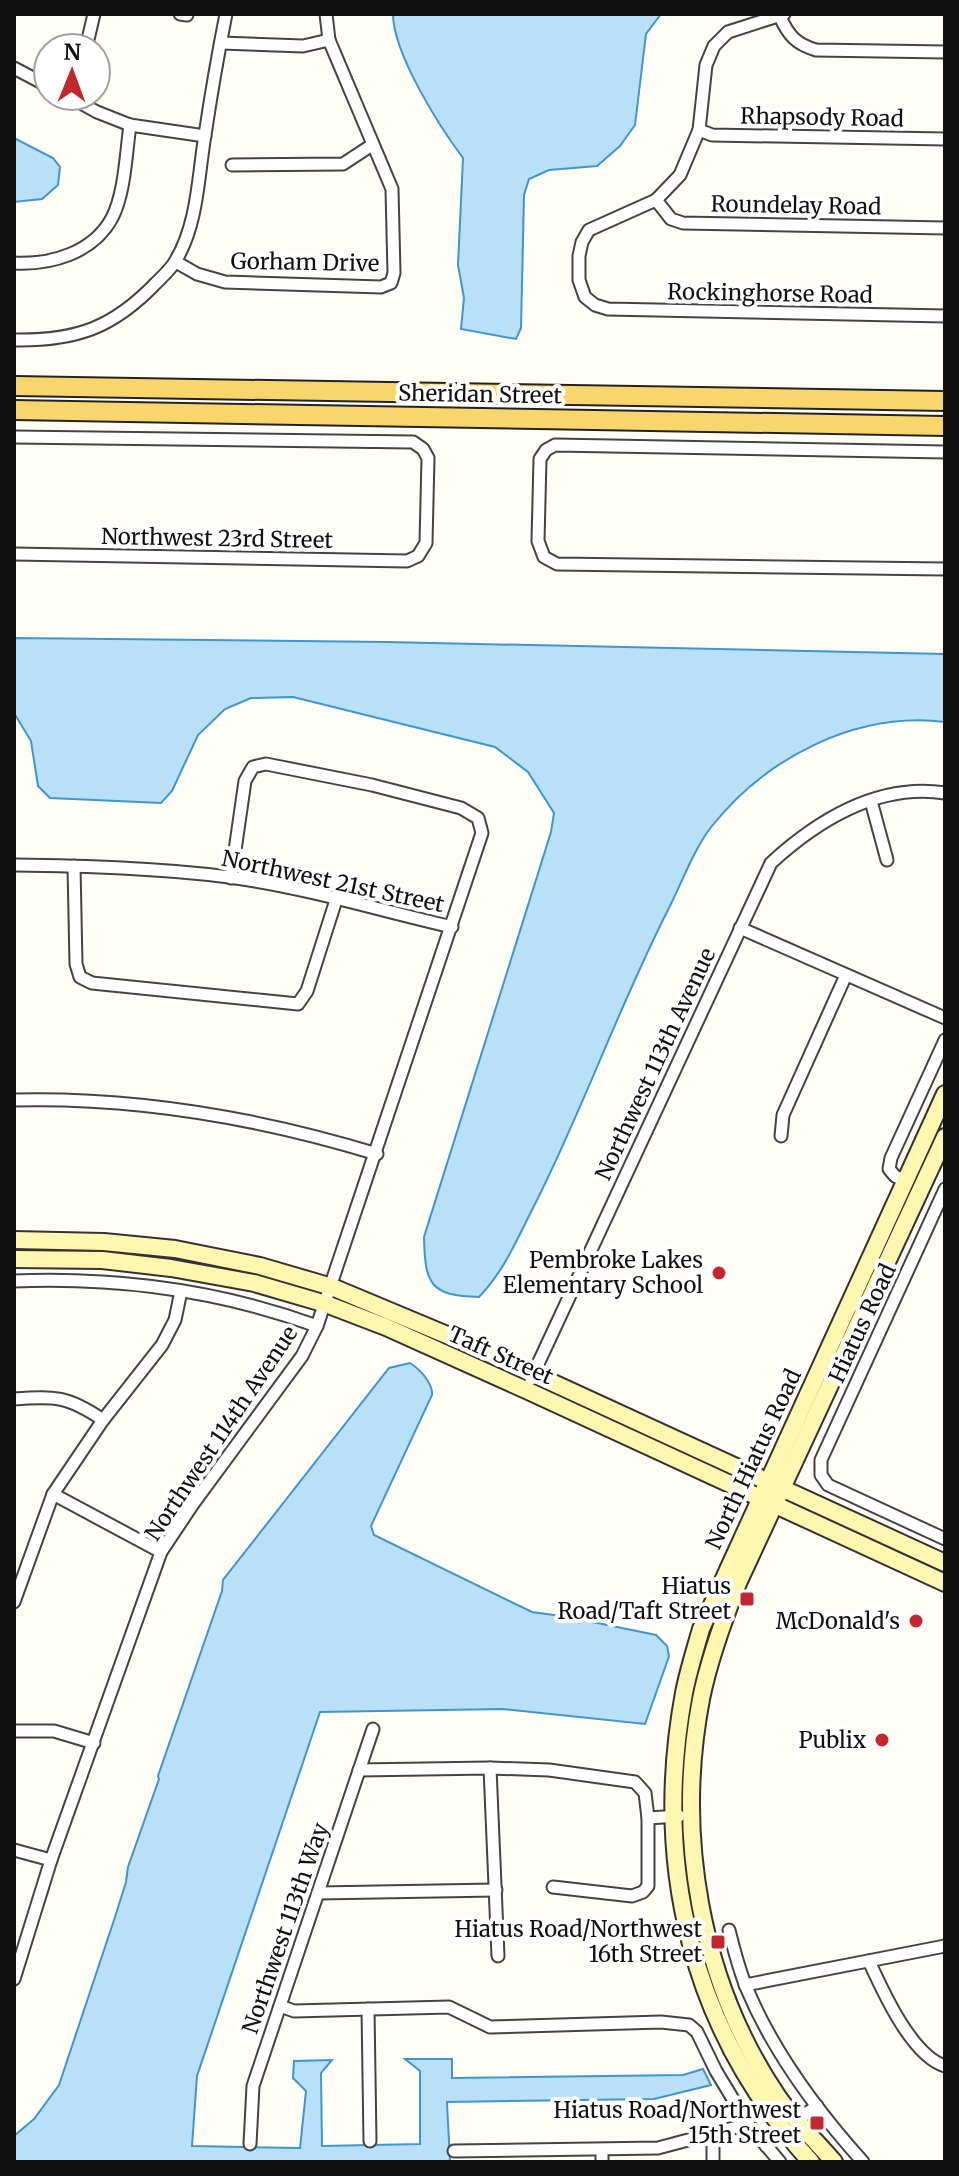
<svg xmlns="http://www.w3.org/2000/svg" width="959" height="2176" font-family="Merriweather,serif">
  <rect width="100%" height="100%" fill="#fffdf5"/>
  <g fill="#b9e0f7" stroke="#3f96cf" stroke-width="2">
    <path d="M 393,14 L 661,14 L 646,34 L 635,125 L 620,146 L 597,166 L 549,170 L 529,179 L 524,195 L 521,328 L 516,339 L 461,329 L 464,298 L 458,265 L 463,158 C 439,126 393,53 393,14 Z"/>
    <polygon points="14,138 53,158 60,167 58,185 42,199 14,202"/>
    <path d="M 14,638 L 387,642 L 945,654 L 945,722 C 856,711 766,758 712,826 C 695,847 682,882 670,906 C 620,1003 584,1107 535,1204 C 518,1237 505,1270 479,1297 C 430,1296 425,1284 424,1237 L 551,832 L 554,813 L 528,772 L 495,747 L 293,697 L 251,698 L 225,709 L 198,735 L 172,791 L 161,803 L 50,798 L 38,786 L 31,741 L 14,713 Z"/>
    <path d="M 410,1363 C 421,1370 433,1384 432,1395 L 371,1526 L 374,1535 L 532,1612 L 568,1617 L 656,1635 L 667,1646 L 669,1656 L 666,1665 L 645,1724 L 503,1709 L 320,1712 L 197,2076 L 192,2146 L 300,2148 L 306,2091 L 293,2078 L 294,2061 L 332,2060 L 321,2073 L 322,2146 L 420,2144 L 420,2071 L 405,2059 L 452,2059 L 452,2078 L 683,2075 L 703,2069 L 711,2085 L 654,2099 L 447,2102 L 450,2162 L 14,2162 L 14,2136 L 34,2119 L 59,2085 L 115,1917 L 126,1882 L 128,1867 L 159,1779 L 158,1776 L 222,1591 L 223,1580 L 389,1368 Z"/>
  </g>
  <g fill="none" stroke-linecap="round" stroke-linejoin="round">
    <g stroke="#444" stroke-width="15">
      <g id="street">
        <polyline points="180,14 187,15"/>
        <polyline points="784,14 728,32 714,46 706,65 699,130 680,175 656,200 589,230 582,242 579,256 579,280 585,297 595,305 608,309 945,316"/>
        <path d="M 780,17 C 789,36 796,44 816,50 L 945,52"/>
        <polyline points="221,43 303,46 329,40"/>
        <polyline points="86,48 94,14"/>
        <polyline points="14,68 48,86"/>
        <polyline points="68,96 97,112 130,125 205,136"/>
        <polyline points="699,130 712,135 945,139"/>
        <polyline points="232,165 343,164 372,145"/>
        <polyline points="656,200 671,219 683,223 945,228"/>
        <polyline points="176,262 197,274 225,282 381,287 391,283 394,273 392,189 329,40 326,14"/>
        <path d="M 14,263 C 51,265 93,253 112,218 C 125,193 126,153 130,125"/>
        <path d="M 14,340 C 76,341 113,328 156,283 C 163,276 172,268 176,260 C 198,223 198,176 205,135 C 211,95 218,54 226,14"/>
        <polyline points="14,437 413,442 423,449 428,458 426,543 418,556 407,561 14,554"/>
        <polyline points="945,452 555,445 546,450 540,459 538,541 544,557 557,564 945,569"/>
        <polyline points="871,801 887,860"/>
        <path d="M 14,865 C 86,866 158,868 229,877 C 304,887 378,910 452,927"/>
        <polyline points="74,866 76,964 80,977 92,983 298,1004 307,991 336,900"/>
        <polyline points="740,928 945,1018"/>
        <path d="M 14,1100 C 137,1097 259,1118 377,1154"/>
        <polyline points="781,1136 783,1115 846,975"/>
        <polyline points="905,1181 895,1176 889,1169 891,1158 945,1040"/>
        <polyline points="945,1189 821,1460 821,1475 828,1485 945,1539"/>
        <path d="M 14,1281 C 117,1277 221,1291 317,1326"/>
        <path d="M 531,1379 L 771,863 C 818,820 878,783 945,793"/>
        <path d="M 14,1399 C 55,1396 68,1396 103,1420"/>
        <polyline points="53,1494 161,1552"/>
        <polyline points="14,1602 53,1494 103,1420 162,1345 175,1320 181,1291"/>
        <polyline points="14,1731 54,1731 94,1743"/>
        <polyline points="490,1768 498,1956"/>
        <polyline points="359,1770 490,1768 549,1770 635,1782 645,1793 648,1818 648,1886 643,1892 632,1896 553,1887"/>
        <polyline points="648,1818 679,1816"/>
        <polyline points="14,1850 51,1860"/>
        <polyline points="318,1893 496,1890"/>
        <path d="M 729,1930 C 734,1950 739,1970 747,1989 C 773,2051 818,2112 863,2162"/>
        <path d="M 869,1961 C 883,1992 912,2056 945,2066"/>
        <polyline points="14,1979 51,1860 161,1552 193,1504 302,1356 317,1326 482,833 478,818 461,808 372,785 266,764 253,767 245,781 231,878"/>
        <polyline points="745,1985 945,1946"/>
        <polyline points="280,2006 294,2011 449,2007 490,2027 661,2022 689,2025 697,2032 716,2071 748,2124 780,2162"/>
        <polyline points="368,2009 370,2141"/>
        <polyline points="797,2120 817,2106"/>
        <polyline points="250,2144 253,2086 373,1729"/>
        <polyline points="766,2146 784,2132"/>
        <polyline points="454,2151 658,2148 748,2124"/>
        <polyline points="602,2162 602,2150"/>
        <polyline points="713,2162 713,2135"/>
      </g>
    </g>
    <g stroke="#333" stroke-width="20">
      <g id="secondary">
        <polyline points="14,1240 104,1242 175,1249 260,1266 332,1287 466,1343 945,1563"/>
        <polyline points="14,1259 102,1260 171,1268 254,1283 326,1304 386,1327 526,1390 945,1583"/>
        <path d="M 811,2162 C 692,2032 652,1866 684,1693 C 688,1672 695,1650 701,1629 L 945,1094"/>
        <path d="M 834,2162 C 815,2140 794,2120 778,2097 C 700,1982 675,1835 701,1699 C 709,1659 723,1621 738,1583 L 945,1137"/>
      </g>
    </g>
    <g stroke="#222" stroke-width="22">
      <g id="primary">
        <polyline points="14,386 945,401"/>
        <polyline points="14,410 945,426"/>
      </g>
    </g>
    <use href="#street" stroke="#fff" stroke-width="11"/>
    <use href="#secondary" stroke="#fff6b0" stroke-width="16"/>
    <use href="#primary" stroke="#f9d66b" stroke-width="18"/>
  </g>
  <g fill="#c4262e" stroke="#fff" stroke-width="3">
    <circle cx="719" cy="1273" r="8"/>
    <rect x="739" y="1591" width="16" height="16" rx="4"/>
    <circle cx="916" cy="1621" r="8"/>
    <circle cx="882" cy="1740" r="8"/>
    <rect x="710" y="1934" width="16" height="16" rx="4"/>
    <rect x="809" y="2115" width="16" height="16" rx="4"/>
  </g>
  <g text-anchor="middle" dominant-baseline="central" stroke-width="8" stroke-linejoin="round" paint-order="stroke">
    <g font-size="22" fill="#111" stroke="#fff">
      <text transform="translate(822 117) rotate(1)">Rhapsody Road</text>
      <text transform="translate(796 205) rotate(1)">Roundelay Road</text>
      <text transform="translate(305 262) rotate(1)">Gorham Drive</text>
      <text transform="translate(770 293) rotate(1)">Rockinghorse Road</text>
      <text transform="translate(480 394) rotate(1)">Sheridan Street</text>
      <text transform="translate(217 538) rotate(1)">Northwest 23rd Street</text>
      <text transform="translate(333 881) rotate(12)">Northwest 21st Street</text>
      <text transform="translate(655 1064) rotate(-65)">Northwest 113th Avenue</text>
      <text transform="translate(862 1323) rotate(-65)">Hiatus Road</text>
      <text transform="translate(501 1355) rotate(24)">Taft Street</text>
      <text transform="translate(221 1433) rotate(-56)">Northwest 114th Avenue</text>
      <text transform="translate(753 1459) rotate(-65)">North Hiatus Road</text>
      <text transform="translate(285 1928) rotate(-71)">Northwest 113th Way</text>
    </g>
    <g font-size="22" fill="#111" stroke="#fff" text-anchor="end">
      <text x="703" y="1260">Pembroke Lakes<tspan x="703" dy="25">Elementary School</tspan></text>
      <text x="731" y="1586">Hiatus<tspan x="731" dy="25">Road/Taft Street</tspan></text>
      <text x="900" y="1621">McDonald's</text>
      <text x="866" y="1740">Publix</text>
      <text x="702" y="1929">Hiatus Road/Northwest<tspan x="702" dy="25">16th Street</tspan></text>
      <text x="801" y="2110">Hiatus Road/Northwest<tspan x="801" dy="25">15th Street</tspan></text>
    </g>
  </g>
  <rect width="959" height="2176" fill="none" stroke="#111111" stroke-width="32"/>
  <g transform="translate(72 72) rotate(1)"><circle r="38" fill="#ffffff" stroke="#a0a0a0" stroke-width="2"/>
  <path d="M0-6L14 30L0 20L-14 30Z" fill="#c4262e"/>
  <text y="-12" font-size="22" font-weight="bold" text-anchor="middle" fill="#111111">N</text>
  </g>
</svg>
